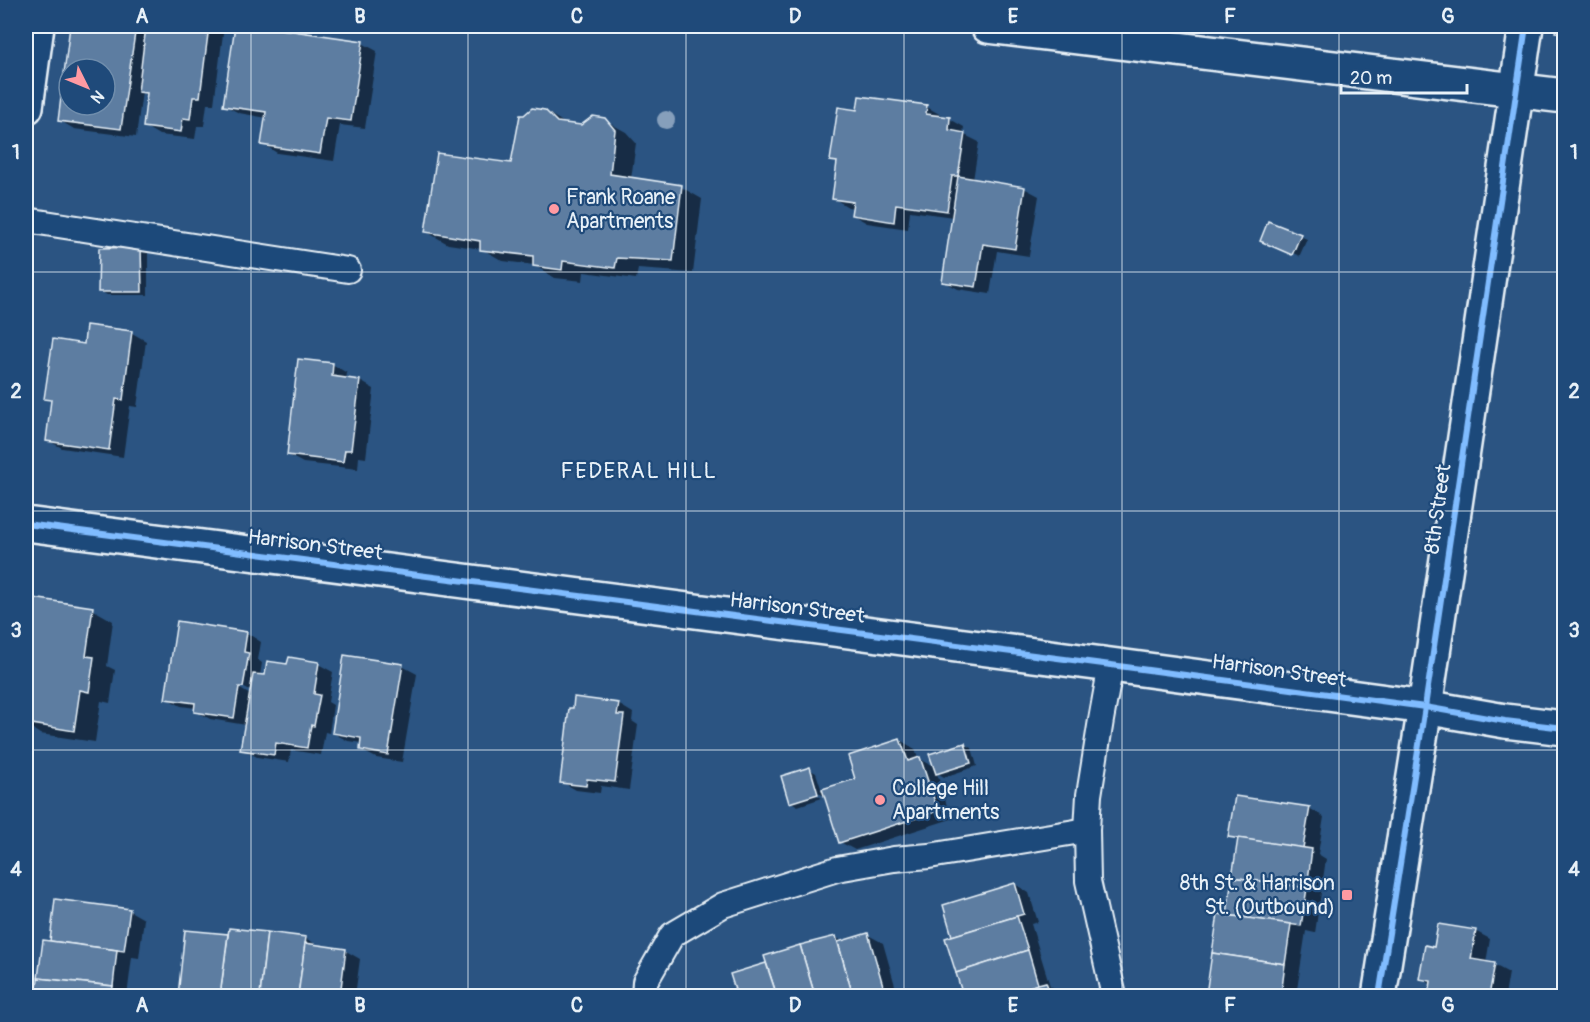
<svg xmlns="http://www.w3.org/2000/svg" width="1590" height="1022" font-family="Pangolin,sans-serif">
  <rect width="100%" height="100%" fill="#2b5482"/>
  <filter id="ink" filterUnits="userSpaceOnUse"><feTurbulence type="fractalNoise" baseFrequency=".0167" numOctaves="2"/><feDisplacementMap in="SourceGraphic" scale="12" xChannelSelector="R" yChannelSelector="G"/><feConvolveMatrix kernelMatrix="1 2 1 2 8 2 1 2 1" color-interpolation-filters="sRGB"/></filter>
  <g filter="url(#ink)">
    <g fill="#0007" fill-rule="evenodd">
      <path d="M 72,26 L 143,26 L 142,30 L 147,33 L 148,26 L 224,26 L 214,104 L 207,104 L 204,126 L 197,126 L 195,139 L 159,135 L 144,126 L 148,96 L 142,92 L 136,137 L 74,129 L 59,120 ZM 69,69 L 105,69 L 105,105 L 69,105 Z"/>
      <polygon points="237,26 248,26 362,43 377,51 365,128 340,125 334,161 277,153 263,144 267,118 239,113 224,105"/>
      <polygon points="927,107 941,115 941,117 950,119 964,127 963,134 979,142 973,180 1024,188 1039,196 1029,256 997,251 990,294 958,289 943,281 953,217 910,211 908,229 867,223 853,215 854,208 848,207 833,198 838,164 832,160 858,112"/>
      <polygon points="545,111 566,124 582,127 604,120 626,132 636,143 631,179 681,187 702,199 693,273 638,269 636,279 584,272 583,281 555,278 534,265 503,261 482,249 448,244 427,232 512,165"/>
      <polygon points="1269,223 1307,239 1299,257 1300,256 1267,243"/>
      <polygon points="141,249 148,253 148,295 107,295 100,291"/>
      <polygon points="87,326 132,333 146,341 137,407 130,406 123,457 62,448 47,440 53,402 46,398 85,345"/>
      <polygon points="332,364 347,373 346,380 360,381 374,389 366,458 359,457 358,469 303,463 288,455"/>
      <polygon points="26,599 92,609 113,621 107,666 115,670 110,703 101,701 95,742 40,734 26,725"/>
      <path d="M 247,633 L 261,642 L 258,660 L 262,663 L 260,676 L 266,677 L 288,665 L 318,664 L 333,672 L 328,702 L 333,705 L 329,733 L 325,732 L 321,755 L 291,750 L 289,762 L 257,757 L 242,749 L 246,725 L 210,719 L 195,711 L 196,708 L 181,706 L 166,698 ZM 233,682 L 252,692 L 252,696 L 232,684 Z"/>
      <polygon points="402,666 417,674 402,762 376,758 361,750 362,743 348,741 333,733"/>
      <polygon points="618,704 633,713 632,721 638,725 629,790 601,786 600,793 576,790 562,782"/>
      <polygon points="900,740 915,749 918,759 920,759 935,767 965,744 972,748 977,766 944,777 937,773 951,819 855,850 840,842 826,797 812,789 811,792 822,798 798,806 791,802 809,769 816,773 822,791 857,780"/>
      <polygon points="1309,808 1324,817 1318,854 1326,859 1315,933 1306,931 1296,996 1211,996 1207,994 1228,917 1239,841 1230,836"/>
      <polygon points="1015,884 1029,893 1038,922 1031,924 1050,986 1061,992 1062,996 965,996 947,939 954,937"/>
      <polygon points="57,901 130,911 144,919 139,958 132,957 127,996 37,996 44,942 51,942"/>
      <polygon points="186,931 229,936 305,938 319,946 346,951 360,959 355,996 179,996"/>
      <polygon points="1475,931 1490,939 1486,963 1494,965 1509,973 1505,996 1431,996 1432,985 1421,978 1435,948"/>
      <polygon points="868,935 883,943 898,996 739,996 732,975 768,964 836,937 843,942"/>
    </g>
    <g fill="#5d7da1" stroke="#e8f1f8" stroke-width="1.5" fill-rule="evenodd">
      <path d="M 70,26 L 136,26 L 121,129 L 58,121 ZM 69,69 L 105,69 L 105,105 L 69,105 Z"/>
      <polygon points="146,26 209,26 200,97 193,97 190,119 183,118 181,132 143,127 147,93 138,92"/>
      <polygon points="235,26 258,26 363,41 351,121 326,118 320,154 261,145 266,112 223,106"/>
      <polygon points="1556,26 1564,26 1564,33 1555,32"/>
      <polygon points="859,96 927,105 926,114 950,117 949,130 965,133 958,176 952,176 947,211 896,204 894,222 851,215 853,202 832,199 837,162 830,161 838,107 857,110"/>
      <polygon points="532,108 545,110 557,122 581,125 593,116 605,118 615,130 610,174 682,185 673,261 617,258 615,268 563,261 562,270 533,266 533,256 480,250 480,241 425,232 437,153 511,163 520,115 524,115"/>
      <polygon points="958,176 1025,187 1015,249 983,244 976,287 942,282"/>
      <polygon points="1268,221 1301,234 1292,255 1260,241"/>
      <polygon points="141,247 142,292 98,292 99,248"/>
      <polygon points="86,325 132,331 123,400 116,399 109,450 46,441 51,400 44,399 53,339 84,344"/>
      <polygon points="298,359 333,363 332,376 360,380 351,450 345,450 343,462 287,455"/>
      <polygon points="26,597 93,607 86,656 94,657 89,692 80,690 74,731 26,723"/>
      <polygon points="177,621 247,632 244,652 249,653 243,687 239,687 234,718 194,712 195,703 165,699"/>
      <polygon points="344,655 403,664 388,755 360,750 361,738 332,733"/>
      <polygon points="289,657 319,662 314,694 320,695 314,726 311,725 307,748 276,743 274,755 240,750 253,674 265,675 267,661 287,664"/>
      <polygon points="574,697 619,703 617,715 624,715 615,782 587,779 586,786 560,783 569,708 573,708"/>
      <polygon points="900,739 908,761 920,757 938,811 839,843 822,789 855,779 848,756"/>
      <polygon points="965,743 971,763 936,774 929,754"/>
      <polygon points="810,767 818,794 789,803 781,776"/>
      <polygon points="1235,796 1310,807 1303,848 1228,837"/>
      <polygon points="1238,838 1312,849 1307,888 1232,877"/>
      <polygon points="1232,877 1307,888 1301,926 1227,915"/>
      <polygon points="1015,883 1024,914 952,936 943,905"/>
      <polygon points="55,899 130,909 124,951 50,941"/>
      <polygon points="1218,914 1291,924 1285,964 1212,953"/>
      <polygon points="1017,916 1028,950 956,973 945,938"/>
      <polygon points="1438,924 1476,930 1471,959 1495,963 1489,996 1429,996 1431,981 1419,979 1425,945 1434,947"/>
      <polygon points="229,928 267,932 260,996 220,996"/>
      <polygon points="185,930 228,934 220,996 178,996"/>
      <polygon points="267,932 306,937 298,996 260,996"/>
      <polygon points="868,933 886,996 853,996 838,942"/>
      <polygon points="836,936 853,996 815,996 800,945"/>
      <polygon points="43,940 117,950 113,986 38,978"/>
      <polygon points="305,943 346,949 340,996 298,996"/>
      <polygon points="800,945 815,996 777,996 764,956"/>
      <polygon points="1028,950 1038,984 1003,996 963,996 956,973"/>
      <polygon points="1212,953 1285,964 1281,996 1215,996 1206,995"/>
      <polygon points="766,963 777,996 737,996 730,974"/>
      <polygon points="38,978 113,986 112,996 36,996"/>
      <polygon points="1046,982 1051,996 1003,996 1038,984"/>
    </g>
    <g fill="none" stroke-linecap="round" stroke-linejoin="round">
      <g stroke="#e8f1f8" stroke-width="28">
        <g id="lane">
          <polyline points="26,220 348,270"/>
          <polyline points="1111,665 1101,720 1089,795 1087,830 1088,881 1114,996"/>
          <polyline points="644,996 645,982 672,935 723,905 837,869 894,859 929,856 1087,830"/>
        </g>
      </g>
      <g stroke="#e8f1f8" stroke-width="38">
        <g id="street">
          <polyline points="988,26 1564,96"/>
          <polyline points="26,107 37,26"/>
          <polyline points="26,524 1111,665 1425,707 1505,721 1564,728"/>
        </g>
      </g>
      <g stroke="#e8f1f8" stroke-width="38">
        <polyline id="secondary" points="1379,996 1425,707 1526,26"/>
      </g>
      <use href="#lane" stroke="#1f4a7a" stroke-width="24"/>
      <use href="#street" stroke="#1f4a7a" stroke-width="33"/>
      <use href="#secondary" stroke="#1f4a7a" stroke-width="33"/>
      <g stroke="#1f4a7a" stroke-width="10">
        <g id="cycleway">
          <polyline points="26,524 1111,665 1425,707 1505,721 1564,728"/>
          <polyline points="1379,996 1425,707 1526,26"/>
        </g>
      </g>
      <use href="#cycleway" stroke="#80bcff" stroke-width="6"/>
    </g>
    <circle fill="#869fbb" cx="666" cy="120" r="9"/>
  </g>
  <path fill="none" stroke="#e8f1f8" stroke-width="1.5" stroke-opacity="0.55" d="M 251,26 L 251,996M 468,26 L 468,996M 686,26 L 686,996M 904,26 L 904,996M 1122,26 L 1122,996M 1339,26 L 1339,996M 26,272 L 1564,272M 26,511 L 1564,511M 26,750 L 1564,750"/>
  <g fill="#ff9aa2" stroke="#1f4a7a" stroke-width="2">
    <circle cx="554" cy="209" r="6"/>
    <circle cx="880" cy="800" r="6"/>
    <rect x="1341" y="889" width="12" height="12" rx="3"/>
  </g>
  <g text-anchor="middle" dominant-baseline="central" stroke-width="4.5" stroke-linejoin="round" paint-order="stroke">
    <g font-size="21" fill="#e8f1f8" stroke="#1f4a7a" text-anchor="start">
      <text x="566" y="197">Frank Roane<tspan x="566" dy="24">Apartments</tspan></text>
      <text x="892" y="788">College Hill<tspan x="892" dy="24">Apartments</tspan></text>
      <text x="1335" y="883" text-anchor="end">8th St. &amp; Harrison<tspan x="1335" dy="24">St. (Outbound)</tspan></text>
    </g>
    <g font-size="21" fill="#e8f1f8" stroke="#1f4a7a">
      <text transform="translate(1438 509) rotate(-82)">8th Street</text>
      <text transform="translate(315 545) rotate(7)">Harrison Street</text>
      <text transform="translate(797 608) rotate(7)">Harrison Street</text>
      <text transform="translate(1279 671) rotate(8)">Harrison Street</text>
    </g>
    <g font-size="22" letter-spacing="1.5" fill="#e8f1f8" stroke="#1f4a7a">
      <text x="639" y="471">FEDERAL HILL</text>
    </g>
  </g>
  <rect width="1590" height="1022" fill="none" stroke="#1f4a7a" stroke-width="66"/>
  <g transform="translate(87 87) rotate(133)"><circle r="28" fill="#1f4a7a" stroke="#6f8dac" stroke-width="1.5"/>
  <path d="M0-4.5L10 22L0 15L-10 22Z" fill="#ff9aa2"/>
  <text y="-9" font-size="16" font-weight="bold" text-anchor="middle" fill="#e8f1f8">N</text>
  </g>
  <path d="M1341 84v9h126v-9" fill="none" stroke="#e8f1f8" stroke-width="3"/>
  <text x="1350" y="84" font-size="18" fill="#e8f1f8" stroke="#1f4a7a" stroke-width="4.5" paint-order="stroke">20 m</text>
  <rect x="33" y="33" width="1524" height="956" fill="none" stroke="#e8f1f8" stroke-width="2"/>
  <g font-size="20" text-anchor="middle" font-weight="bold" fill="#e8f1f8">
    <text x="142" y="23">A</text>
    <text x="360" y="23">B</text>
    <text x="577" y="23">C</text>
    <text x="795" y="23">D</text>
    <text x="1013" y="23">E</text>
    <text x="1230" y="23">F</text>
    <text x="1448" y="23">G</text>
    <text x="16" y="159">1</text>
    <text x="1574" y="159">1</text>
    <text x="16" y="398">2</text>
    <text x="1574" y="398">2</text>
    <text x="16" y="637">3</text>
    <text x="1574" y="637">3</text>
    <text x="16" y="876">4</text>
    <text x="1574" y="876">4</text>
    <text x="142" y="1012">A</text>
    <text x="360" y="1012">B</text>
    <text x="577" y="1012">C</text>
    <text x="795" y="1012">D</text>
    <text x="1013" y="1012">E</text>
    <text x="1230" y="1012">F</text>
    <text x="1448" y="1012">G</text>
  </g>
</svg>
